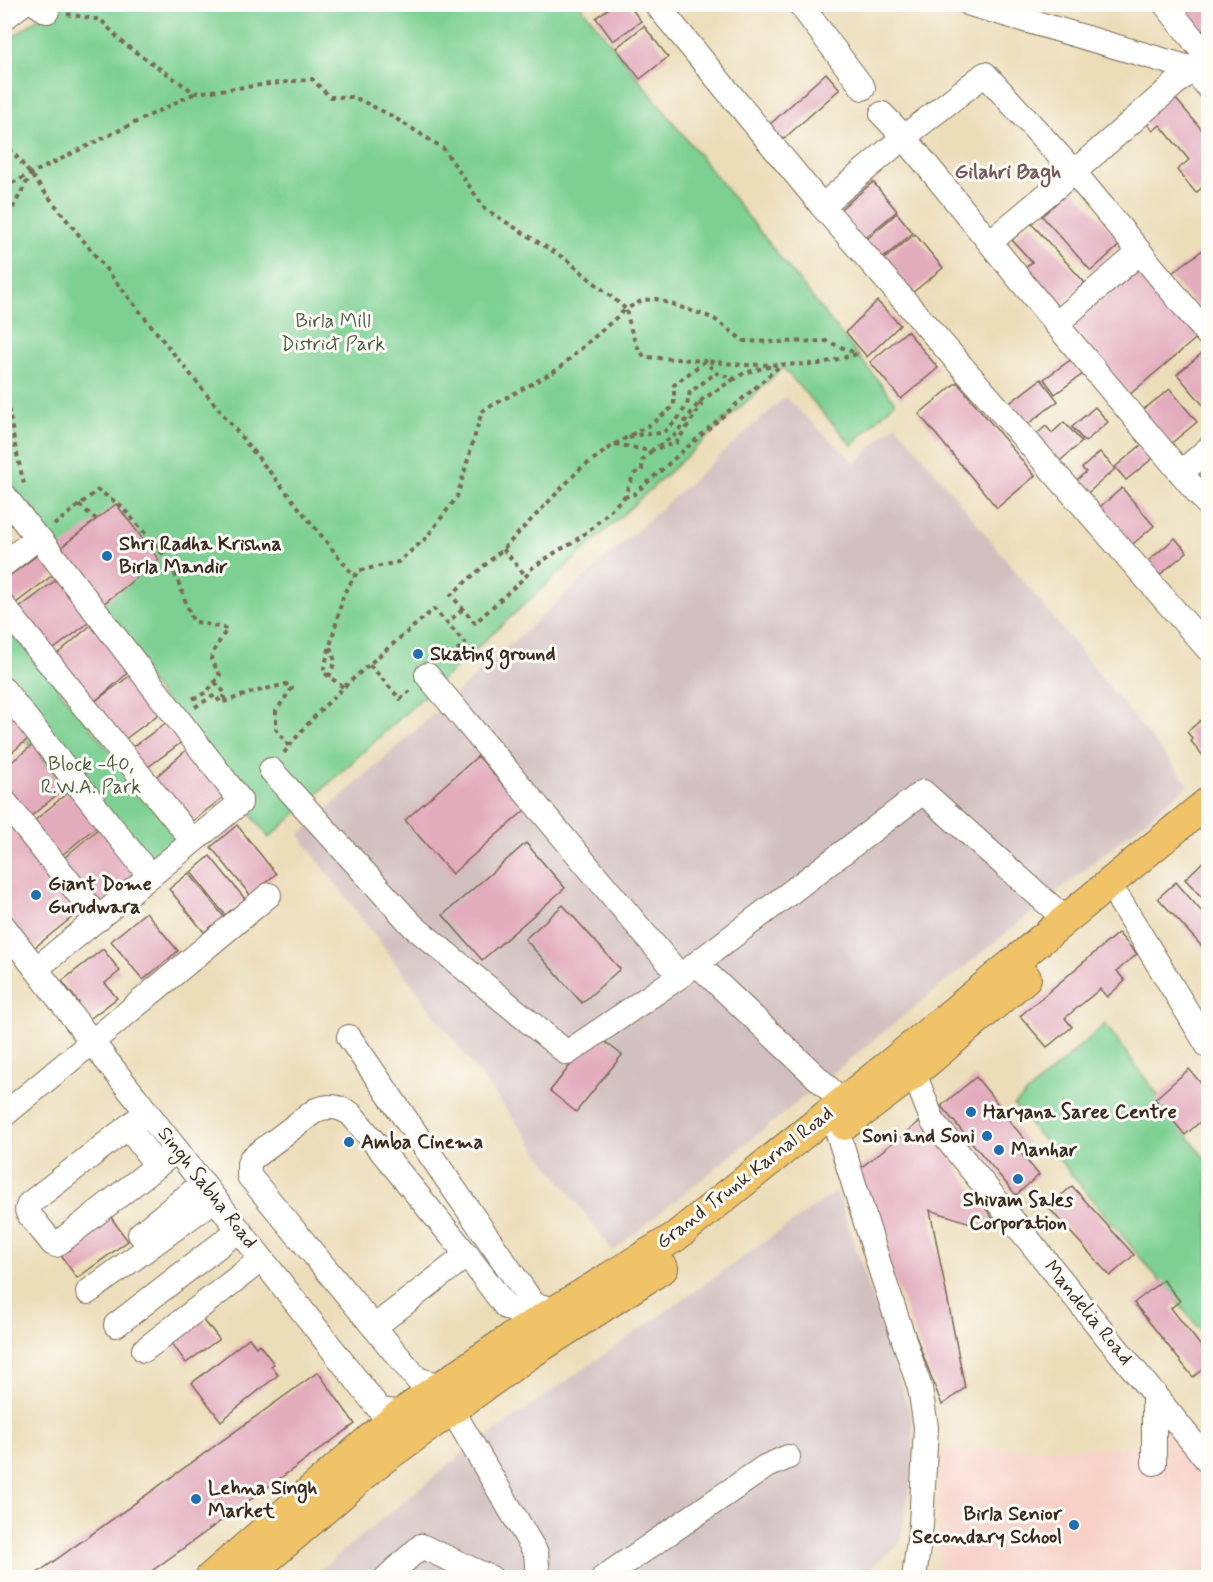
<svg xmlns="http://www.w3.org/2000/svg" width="1213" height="1582" font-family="Mynerve,sans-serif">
  <rect width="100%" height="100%" fill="#fdfcf7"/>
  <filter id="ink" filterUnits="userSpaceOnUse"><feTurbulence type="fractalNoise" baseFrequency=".0167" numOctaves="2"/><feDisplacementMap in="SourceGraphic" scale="12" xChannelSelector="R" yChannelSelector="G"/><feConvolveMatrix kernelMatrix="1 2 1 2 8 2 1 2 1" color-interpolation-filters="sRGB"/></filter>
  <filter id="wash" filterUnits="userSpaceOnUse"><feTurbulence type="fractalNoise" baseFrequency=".008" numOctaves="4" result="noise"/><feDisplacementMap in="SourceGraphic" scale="24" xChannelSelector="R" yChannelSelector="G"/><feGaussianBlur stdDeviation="1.35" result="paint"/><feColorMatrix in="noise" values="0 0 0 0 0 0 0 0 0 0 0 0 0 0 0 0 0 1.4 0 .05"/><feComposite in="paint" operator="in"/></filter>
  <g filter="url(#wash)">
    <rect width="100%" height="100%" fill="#ecddb9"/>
    <polygon fill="#f7d1c8" points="1146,1399 1208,1480 1208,1570 940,1575 938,1450 1146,1447"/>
    <g fill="#d2bfc0">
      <polygon points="785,397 855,463 896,424 1189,785 613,1251 299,835"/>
      <polygon points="837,1191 912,1420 913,1466 900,1542 860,1577 310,1578 457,1458"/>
    </g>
    <g fill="#7dd092" stroke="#5c7d58" stroke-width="1.5">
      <polygon points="56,5 580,5 895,402 852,445 783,368 269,838 5,491 5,43"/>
      <polygon points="4,622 180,837 134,875 5,715"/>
      <polygon points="1105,1024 1208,1163 1208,1339 1014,1105"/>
    </g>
    <g id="blocks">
      <g fill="#e3acbd">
        <polygon points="614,4 628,4 641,21 613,41 596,18"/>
        <polygon points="1184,4 1208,4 1208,26 1198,35 1177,10"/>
        <polygon points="644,26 668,57 640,79 616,48"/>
        <polygon points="826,73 840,89 779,143 766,128"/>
        <polygon points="1170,92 1208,137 1208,182 1196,193 1177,170 1189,160 1160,125 1153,131 1142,117"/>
        <polygon points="873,182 897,211 860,242 836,213"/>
        <polygon points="1073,188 1122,243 1091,271 1042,216"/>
        <polygon points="897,213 913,233 877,263 861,244"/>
        <polygon points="1031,223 1085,283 1056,309 1022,271 1032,262 1012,240"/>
        <polygon points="915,234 943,268 907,297 879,263"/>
        <polygon points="1208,246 1208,317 1168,276"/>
        <polygon points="1141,267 1199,336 1129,395 1072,326"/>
        <polygon points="877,301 900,325 867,357 846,332"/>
        <polygon points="907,331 938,368 901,399 870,362"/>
        <polygon points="1201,354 1208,362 1208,411 1177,374"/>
        <polygon points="1076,356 1087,371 1055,394 1044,379"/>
        <polygon points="1041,379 1058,401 1024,427 1007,405"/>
        <polygon points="957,382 1035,476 997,508 919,414"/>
        <polygon points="1170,389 1197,422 1168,446 1140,412"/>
        <polygon points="1095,407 1108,422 1085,442 1072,427"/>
        <polygon points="1064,422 1082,442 1055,465 1032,438 1046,426 1052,433"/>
        <polygon points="1146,441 1157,455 1126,480 1115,467"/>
        <polygon points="1100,452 1115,469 1081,499 1070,486 1086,472 1082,468"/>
        <polygon points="1122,488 1154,526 1127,549 1094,512"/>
        <polygon points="116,504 159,560 98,608 55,552"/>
        <polygon points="1175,538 1187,552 1151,582 1140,568"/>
        <polygon points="43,551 58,571 8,609 4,604 4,580"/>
        <polygon points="64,574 96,617 46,655 14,612"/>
        <polygon points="97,620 136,666 94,702 135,672 164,710 120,743 49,661"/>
        <polygon points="4,693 34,734 4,759"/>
        <polygon points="1208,714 1208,762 1191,741 1193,739 1187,732"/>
        <polygon points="175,716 190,736 140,773 125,753"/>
        <polygon points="39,740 50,754 43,760 65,788 24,822 4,797 4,768"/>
        <polygon points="192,745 231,791 185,827 149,783"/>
        <polygon points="478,756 525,810 452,874 405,820"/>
        <polygon points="74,787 103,821 55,861 27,827"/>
        <polygon points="4,819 80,911 29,952 4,921"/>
        <polygon points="106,822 143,870 96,910 58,863"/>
        <polygon points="237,825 276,874 250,895 211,847"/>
        <polygon points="526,843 565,888 482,960 443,915"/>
        <polygon points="210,856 245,899 225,915 191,872"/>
        <polygon points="1208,857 1208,904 1185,879"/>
        <polygon points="189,873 224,917 204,932 169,889"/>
        <polygon points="1176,882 1208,919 1208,949 1206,951 1158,898"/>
        <polygon points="563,905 620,969 582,1003 525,939"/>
        <polygon points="146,912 178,951 143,980 111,941"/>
        <polygon points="1118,933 1137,954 1117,971 1125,981 1107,997 1100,989 1065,1018 1072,1027 1047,1047 1020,1016"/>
        <polygon points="103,949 120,971 105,983 117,998 83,1024 71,1009 79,1003 62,981"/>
        <polygon points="595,1034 622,1055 576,1112 550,1091"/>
        <polygon points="1189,1069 1208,1092 1208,1115 1185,1135 1155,1099"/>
        <polygon points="976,1077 1003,1110 1002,1112 1027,1142 1018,1150 1039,1175 1016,1195 941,1106"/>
        <polygon points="923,1119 993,1219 983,1227 930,1210 965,1388 942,1405 854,1173"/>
        <polygon points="1072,1186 1134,1255 1110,1276 1048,1207"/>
        <polygon points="110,1216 128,1241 77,1278 59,1253"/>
        <polygon points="1163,1280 1180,1301 1171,1308 1208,1355 1208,1365 1193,1377 1134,1303"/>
        <polygon points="202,1319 209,1328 210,1327 219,1339 186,1363 171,1342"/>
        <polygon points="249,1338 256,1347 259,1344 274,1364 271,1366 278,1375 221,1421 192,1383"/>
        <polygon points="318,1372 355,1424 142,1578 38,1578 36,1574"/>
      </g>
    </g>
  </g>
  <g filter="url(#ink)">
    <use href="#blocks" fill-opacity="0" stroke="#796954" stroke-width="1.5"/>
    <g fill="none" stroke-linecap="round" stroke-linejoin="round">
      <g stroke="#796954" stroke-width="26">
        <g id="minor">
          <polyline points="36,4 47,11"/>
          <polyline points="656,4 822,206 1208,649"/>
          <polyline points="800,4 863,88"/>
          <polyline points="970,4 1193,69 1208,87"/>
          <polyline points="1165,4 1207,57"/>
          <polyline points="4,18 22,4"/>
          <polyline points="882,114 904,137 1056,324 1208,505"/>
          <polyline points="822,206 904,137 985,74 1074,172 1208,335"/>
          <polyline points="990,242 1074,172 1208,55"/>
          <polyline points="1056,324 1140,252"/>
          <polyline points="1181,473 1208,449"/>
          <polyline points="4,495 37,538 40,539 240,800 240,803 37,968"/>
          <polyline points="4,564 37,538"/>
          <polyline points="4,607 193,841"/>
          <polyline points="427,675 680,976 923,792 1065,919"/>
          <polyline points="4,690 150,876"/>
          <polyline points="271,770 413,926 567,1053 680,976"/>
          <polyline points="4,801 99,919"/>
          <polyline points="1120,901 1208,1046"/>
          <polyline points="4,927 92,1042 380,1410 402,1413 409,1421"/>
          <polyline points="697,964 842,1101"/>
          <polyline points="349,1037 534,1305 557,1310"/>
          <polyline points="914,1073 933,1122 1208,1461"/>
          <polyline points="147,1112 29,1204 27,1210 28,1213 53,1244 56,1245 177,1150"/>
          <polyline points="4,1115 269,895"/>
          <polyline points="128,1127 157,1166"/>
          <polyline points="837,1130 882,1274 920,1388 926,1427 921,1525 914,1578"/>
          <polyline points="140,1234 203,1183"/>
          <polyline points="88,1292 215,1199"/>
          <polyline points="116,1325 239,1230"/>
          <polyline points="374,1327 467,1255 506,1307 537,1322"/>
          <polyline points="144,1350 262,1259"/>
          <path d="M 442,1386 L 417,1379 L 249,1176 L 249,1164 L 251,1159 L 316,1110 C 330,1105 338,1106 351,1114 L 467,1255"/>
          <polyline points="1154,1393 1154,1463"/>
          <polyline points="452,1410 536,1553 538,1578"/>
          <polyline points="386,1578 421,1546 491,1578"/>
          <polyline points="603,1578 765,1467 788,1457"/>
        </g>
      </g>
      <g stroke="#796954" stroke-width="32">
        <g id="major">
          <polyline points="845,1125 914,1073 1026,978"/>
          <polyline points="210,1578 370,1439 402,1413 511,1338 675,1237 900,1056 1208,802"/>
          <polyline points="245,1578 379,1462 525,1357 663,1268"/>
        </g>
      </g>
      <g stroke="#796954" stroke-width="4" stroke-dasharray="4.5 4.5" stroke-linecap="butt">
        <polyline points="67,14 101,20 124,44 195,93 312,79 330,97 354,97 390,115 443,148 485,209 567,260 626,309 643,300 656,299 713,318 744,341 774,342 826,341 858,354"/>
        <polyline points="4,141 161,338 355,577"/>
        <polyline points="4,187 195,93"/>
        <polyline points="4,224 31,174"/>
        <polyline points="4,382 15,446 24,484"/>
        <polyline points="629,438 638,435 663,433 677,420 687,405 690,392 716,373"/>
        <polyline points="615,444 651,451 675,435 700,401 734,379"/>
        <polyline points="658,448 676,443 701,406 700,402"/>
        <polyline points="651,451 642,461 642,470 634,474 624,497 592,528 571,544 559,550 532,568 526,576 475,623 451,595 503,549 580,469 615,444 653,423 674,406 674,385 705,361 744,365 819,364 857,354"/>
        <polyline points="624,497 633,495 782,364"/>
        <polyline points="79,505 96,519"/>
        <polyline points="54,525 98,490 121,506 171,563 193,621 227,629 213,652 211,659 220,675 207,692 190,700"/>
        <polyline points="503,549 526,576"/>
        <polyline points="443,662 465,643 447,623"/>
        <polyline points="370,665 400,699 413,688"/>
        <polyline points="329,677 335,661 330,647"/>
        <polyline points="215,682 225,693 223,696 227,701"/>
        <path d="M 343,687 L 323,672 L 344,593 L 358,571 L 398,562 L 426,538 L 457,497 L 482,411 L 557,370 L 626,309 C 630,325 633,345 645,357 L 705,361 L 716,373 L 735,379 L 744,373 L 776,365"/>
        <polyline points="195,707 215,695 221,703 250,693 286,684 292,688 276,711 276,729 289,746"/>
        <path d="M 284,753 C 326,697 382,654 434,609 L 447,623 L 463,609"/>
      </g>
      <use href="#minor" stroke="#fff" stroke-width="24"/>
      <use href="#major" stroke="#f0c369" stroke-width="30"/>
    </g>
  </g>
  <g fill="#1f6fb2" stroke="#fdfcf7" stroke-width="2">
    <circle cx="107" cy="556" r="6"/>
    <circle cx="418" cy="654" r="6"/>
    <circle cx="36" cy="895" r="6"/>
    <circle cx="971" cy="1112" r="6"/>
    <circle cx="987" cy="1136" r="6"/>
    <circle cx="349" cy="1142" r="6"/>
    <circle cx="999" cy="1150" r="6"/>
    <circle cx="1018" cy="1179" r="6"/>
    <circle cx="196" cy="1499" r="6"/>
    <circle cx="1074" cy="1525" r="6"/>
  </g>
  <g text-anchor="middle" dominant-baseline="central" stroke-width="6" stroke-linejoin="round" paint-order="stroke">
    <g font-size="20" fill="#4f5c41" stroke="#fdfcf7">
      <text x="333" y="321">Birla Mill<tspan x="333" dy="23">District Park</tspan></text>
      <text x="91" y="764">Block -40,<tspan x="91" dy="23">R.W.A. Park</tspan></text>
    </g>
    <g font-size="20" font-weight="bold" fill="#3b2a1e" stroke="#fdfcf7" text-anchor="start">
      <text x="119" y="544">Shri Radha Krishna<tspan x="119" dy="23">Birla Mandir</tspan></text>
      <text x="430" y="654">Skating ground</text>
      <text x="48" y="884">Giant Dome<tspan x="48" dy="23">Gurudwara</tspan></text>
      <text x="983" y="1112">Haryana Saree Centre</text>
      <text x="975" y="1136" text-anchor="end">Soni and Soni</text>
      <text x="361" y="1142">Amba Cinema</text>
      <text x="1011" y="1150">Manhar</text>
      <text x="1018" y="1200" text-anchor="middle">Shivam Sales<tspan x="1018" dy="23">Corporation</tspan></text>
      <text x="208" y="1488">Lehna Singh<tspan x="208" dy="23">Market</tspan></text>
      <text x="1062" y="1514" text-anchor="end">Birla Senior<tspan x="1062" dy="23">Secondary School</tspan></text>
    </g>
    <g font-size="20" fill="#3b2a1e" stroke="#fdfcf7">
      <text transform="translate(745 1178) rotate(-38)">Grand Trunk Karnal Road</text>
      <text transform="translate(207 1188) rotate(52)">Singh Sabha Road</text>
      <text transform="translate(1088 1313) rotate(51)">Mandelia Road</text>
    </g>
    <g font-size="21" font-weight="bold" fill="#765856" stroke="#fdfcf7">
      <text x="1008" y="172">Gilahri Bagh</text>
    </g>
  </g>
  <rect width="1213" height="1582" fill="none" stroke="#fdfcf7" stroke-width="24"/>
</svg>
